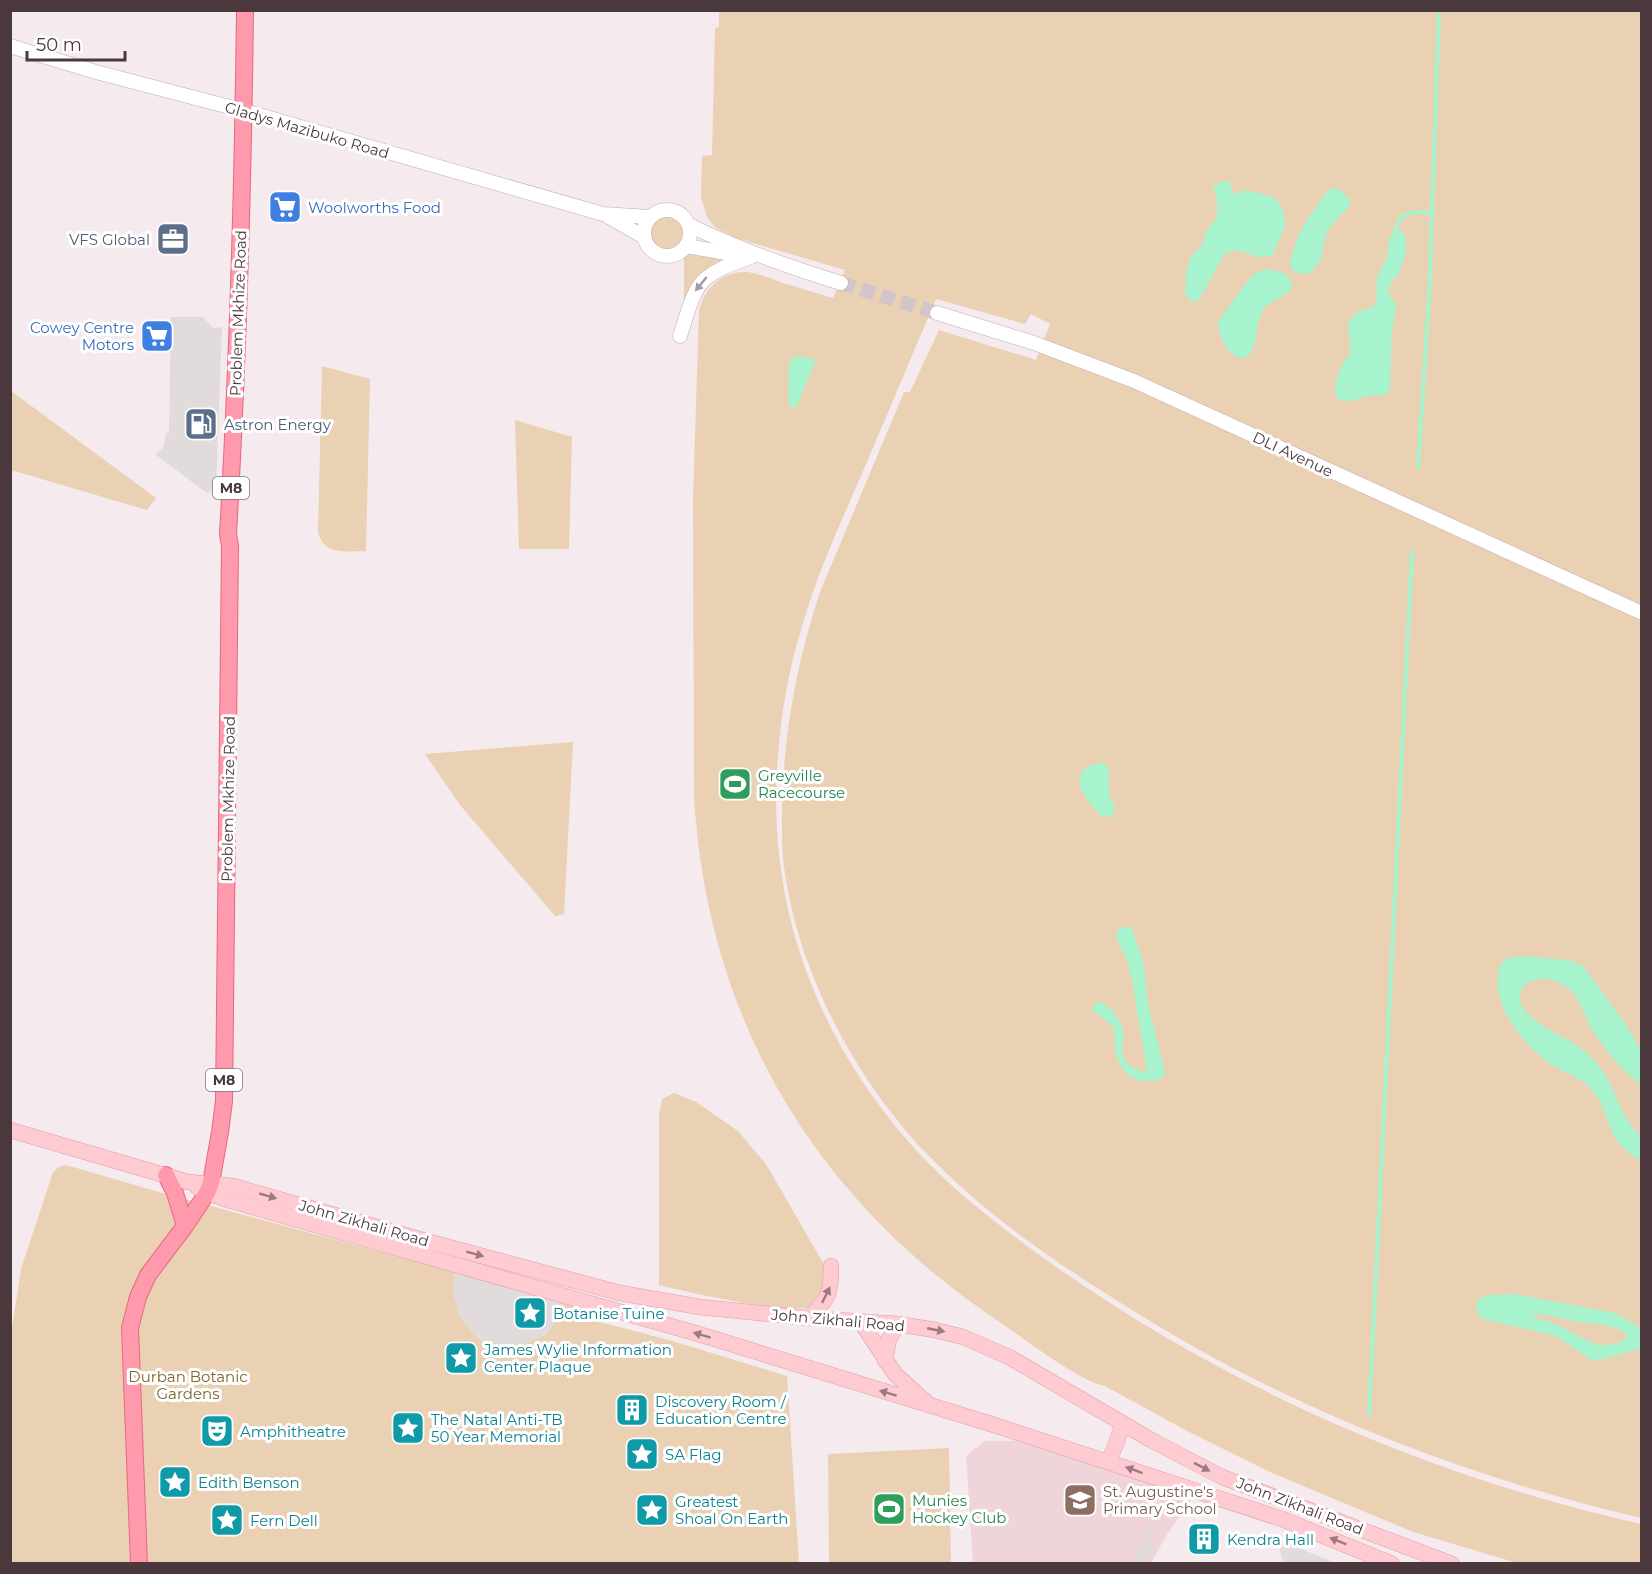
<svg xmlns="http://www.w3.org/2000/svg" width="1652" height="1574" font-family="Montserrat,sans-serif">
  <rect width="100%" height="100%" fill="#f5eaed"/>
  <polygon fill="#efd4d9" points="985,1441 1046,1441 1197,1492 1166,1536 1151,1563 973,1563 966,1456"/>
  <g fill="#ead1b3">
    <path d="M 719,11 L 1641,11 L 1641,1518 C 1458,1475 1283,1406 1124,1305 C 1060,1265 996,1222 942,1169 C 860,1091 795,971 783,858 C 781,834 782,810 783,787 C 786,719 799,656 820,592 L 904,392 L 910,392 L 939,330 L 1036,360 L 1050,324 L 1031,314 L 1025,324 L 936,299 C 911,358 886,417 861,476 C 840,524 818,572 803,623 C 788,670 780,720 777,769 C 769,905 814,1029 901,1133 C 944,1185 998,1225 1052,1264 C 1229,1389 1431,1477 1641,1524 L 1641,1563 L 1517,1563 L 1413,1532 L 1270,1472 L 1187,1431 L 1105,1386 C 1081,1382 1027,1341 1004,1325 C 816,1201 708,1023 694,797 L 693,499 L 699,310 C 705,288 722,271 746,272 C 758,273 772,279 783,283 C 800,288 816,293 833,298 L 845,270 L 736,238 L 716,228 L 707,217 L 701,197 L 702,156 L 712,155 L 715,28 L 719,27 Z"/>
    <circle cx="668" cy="233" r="17"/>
    <polygon points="687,250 733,257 684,305 684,254"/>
    <path d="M 322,366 L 370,379 L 366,551 C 345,551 324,556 318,532 Z"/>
    <polygon points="11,391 156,498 147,510 11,470"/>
    <polygon points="515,420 572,437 569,549 519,549"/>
    <polygon points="573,742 564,914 555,916 460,805 425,754"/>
    <path d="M 674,1093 L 696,1102 L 738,1131 L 766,1164 L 826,1268 C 827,1280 824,1297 813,1305 C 796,1318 684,1291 659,1285 L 659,1114 L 662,1099 Z"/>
    <polygon points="66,1165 159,1192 455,1272 453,1291 460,1316 477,1338 502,1345 526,1343 547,1334 556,1320 559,1298 595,1311 592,1320 669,1340 787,1376 799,1563 12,1564 10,1551 11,1335 21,1269 53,1172 59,1167"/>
    <polygon points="949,1448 951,1563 829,1563 828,1454"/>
  </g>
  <g fill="#e1dbdc">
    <polygon points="171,317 203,317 213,328 222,327 216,488 207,493 156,455 164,446 166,433 169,433"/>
    <polygon points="455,1272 558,1298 556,1320 547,1334 526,1343 502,1345 477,1338 460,1316 453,1291"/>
    <polygon points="1150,1526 1153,1546 1144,1563 1131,1563"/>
    <polygon points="1277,1539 1335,1563 1287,1563 1282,1559"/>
  </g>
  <g fill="#a6f3cd" fill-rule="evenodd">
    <path d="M 1226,180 L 1230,182 L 1232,190 L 1235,194 L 1246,190 L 1273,197 L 1279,202 L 1285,216 L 1285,226 L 1272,256 L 1257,257 L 1237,250 L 1226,253 C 1214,268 1209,287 1197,301 L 1190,301 L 1185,294 L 1187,267 L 1192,255 L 1202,245 L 1206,231 L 1217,217 L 1217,201 L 1213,186 Z"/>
    <path d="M 1337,188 L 1350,199 L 1350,205 C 1344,214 1332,222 1328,231 C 1319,248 1328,259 1308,274 L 1294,273 L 1290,262 L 1299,233 L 1326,192 L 1331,189 Z"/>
    <path d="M 1402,231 C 1411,243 1403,274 1391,282 L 1388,294 L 1395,302 L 1396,307 L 1392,331 L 1390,389 C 1385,398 1378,395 1370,396 C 1362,397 1354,401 1347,401 C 1326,402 1338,373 1343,363 C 1345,360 1350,356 1350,352 C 1351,343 1348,332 1348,324 C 1359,305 1364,314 1376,304 L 1377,277 L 1387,257 L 1389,238 L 1394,232 Z"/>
    <path d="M 1264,269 C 1277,271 1293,272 1292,288 C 1285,299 1269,300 1263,310 C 1253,326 1261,346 1245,358 C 1230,360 1217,336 1218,322 L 1251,276 Z"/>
    <polygon points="799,356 816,360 796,408 790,406 788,401 789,362 792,358"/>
    <path d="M 1103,761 C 1116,772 1102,792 1115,804 L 1112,817 L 1101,816 C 1092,805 1069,784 1085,768 C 1090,764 1098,765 1103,761 Z"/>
    <path d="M 1122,927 L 1130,927 L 1132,929 L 1143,960 L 1148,1004 L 1165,1073 L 1163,1077 C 1142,1088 1122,1077 1116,1054 C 1114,1045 1116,1035 1113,1026 L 1090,1008 L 1100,1001 C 1110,1006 1120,1019 1123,1030 C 1125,1037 1122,1042 1122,1049 C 1122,1062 1134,1072 1147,1071 L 1132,980 L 1127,960 L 1117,939 L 1117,930 Z"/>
    <path d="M 1520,956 L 1569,960 L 1583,966 L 1627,1026 L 1641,1051 L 1641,1085 C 1622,1070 1608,1054 1595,1034 C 1587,1022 1583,1008 1576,997 C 1566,981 1542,974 1527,983 C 1499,1013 1563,1034 1579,1047 C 1591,1055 1603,1069 1609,1082 C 1619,1101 1625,1122 1641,1137 L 1641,1160 C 1604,1142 1613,1115 1592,1090 C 1581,1076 1559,1072 1545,1060 C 1521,1040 1494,1009 1498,974 C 1498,968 1500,963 1506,959 C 1510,957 1516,957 1520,956 Z"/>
    <path d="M 1515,1294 L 1615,1313 L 1641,1328 L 1641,1348 L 1612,1357 L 1593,1361 L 1556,1336 L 1484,1319 L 1477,1314 L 1476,1302 L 1485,1295 ZM 1534,1315 C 1547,1313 1559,1318 1571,1321 C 1589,1324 1613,1322 1627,1335 L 1626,1340 L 1609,1345 L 1597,1345 L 1551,1322 L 1535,1318 Z"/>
  </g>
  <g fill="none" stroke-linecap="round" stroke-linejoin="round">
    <g stroke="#a6f3cd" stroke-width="4">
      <path d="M 1394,232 C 1397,228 1398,222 1401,218 C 1409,211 1422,212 1432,213"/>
      <polyline points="1418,467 1429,297 1439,10"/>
      <polyline points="1369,1414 1412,552"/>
    </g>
    <polyline stroke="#d3c6ca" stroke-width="14" stroke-dasharray="14 7" stroke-linecap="butt" points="841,283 937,313"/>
    <g stroke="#c2acb2" stroke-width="15">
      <g id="tertiary">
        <polyline points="10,46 96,72 245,111 603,214 650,217"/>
        <circle cx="667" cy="233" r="23"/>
        <polyline points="607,216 644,237"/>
        <path d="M 689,225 C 738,249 789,267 841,283"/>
        <polyline points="686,246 743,256"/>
        <polyline points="937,313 1034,343 1134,381 1642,613"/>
        <path d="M 680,336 C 697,283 695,276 751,257"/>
      </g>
    </g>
    <g stroke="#df9faa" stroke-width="16">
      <g id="secondary">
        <polyline points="10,1130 188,1182 233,1186 419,1239 620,1293 700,1307 808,1318 898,1324 935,1330 963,1337 1009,1357 1151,1440 1222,1477 1452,1564"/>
        <polyline points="197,1187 207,1193 228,1200 695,1333 991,1424 1282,1519 1392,1564"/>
        <path d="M 808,1318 C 829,1298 831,1296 831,1266"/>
        <polyline points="861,1322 895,1374 926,1402"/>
        <polyline points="885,1361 889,1339 898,1324"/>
        <polyline points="1109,1462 1123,1425"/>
      </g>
    </g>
    <g stroke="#e86681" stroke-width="18">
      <g id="primary">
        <polyline points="166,1175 175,1193 185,1226"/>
        <path d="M 139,1564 L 130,1328 L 138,1297 L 148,1275 L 185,1226 L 207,1193 L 211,1183 L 220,1132 L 224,1101 L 230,546 L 228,534 C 238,359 243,185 245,10"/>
      </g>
    </g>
    <use href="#tertiary" stroke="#fff" stroke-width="14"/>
    <use href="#secondary" stroke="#ffcbd2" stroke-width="15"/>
    <use href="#primary" stroke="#ff9aad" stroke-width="16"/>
  </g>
  <defs><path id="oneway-solid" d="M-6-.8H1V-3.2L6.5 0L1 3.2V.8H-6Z" transform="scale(1.5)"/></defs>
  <use fill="#a49c9e" href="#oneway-solid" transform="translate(701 284) rotate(129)"/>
  <g fill="#9b7a80">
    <use href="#oneway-solid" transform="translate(268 1196) rotate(16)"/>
    <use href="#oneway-solid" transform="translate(475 1254) rotate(15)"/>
    <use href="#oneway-solid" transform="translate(826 1295) rotate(-64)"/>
    <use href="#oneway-solid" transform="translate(936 1330) rotate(11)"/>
    <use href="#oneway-solid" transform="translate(702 1335) rotate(-163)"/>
    <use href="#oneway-solid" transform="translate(888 1393) rotate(-163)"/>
    <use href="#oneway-solid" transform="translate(1202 1467) rotate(27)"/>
    <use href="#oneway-solid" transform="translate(1134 1470) rotate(-160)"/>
    <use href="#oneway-solid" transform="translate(1338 1541) rotate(-158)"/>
  </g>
  <defs>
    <g id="supermarket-square" transform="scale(1.725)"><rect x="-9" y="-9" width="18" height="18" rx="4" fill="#3f7fe0" stroke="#fff"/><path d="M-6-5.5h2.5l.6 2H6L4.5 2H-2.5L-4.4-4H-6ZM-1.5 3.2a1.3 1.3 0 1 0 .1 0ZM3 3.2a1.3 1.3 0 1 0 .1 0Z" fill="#fff"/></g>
    <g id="office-square" transform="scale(1.725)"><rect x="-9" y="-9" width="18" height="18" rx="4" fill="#5c6f8a" stroke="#fff"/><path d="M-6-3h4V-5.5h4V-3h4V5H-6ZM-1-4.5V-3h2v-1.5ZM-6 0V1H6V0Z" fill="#fff"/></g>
    <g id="fuel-square" transform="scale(1.725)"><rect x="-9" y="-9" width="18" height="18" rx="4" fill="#5c6f8a" stroke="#fff"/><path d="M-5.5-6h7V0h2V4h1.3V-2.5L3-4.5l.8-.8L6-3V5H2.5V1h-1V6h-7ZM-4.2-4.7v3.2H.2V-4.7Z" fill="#fff"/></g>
    <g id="stadium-square" transform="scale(1.725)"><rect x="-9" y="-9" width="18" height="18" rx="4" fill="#2e9e5b" stroke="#fff"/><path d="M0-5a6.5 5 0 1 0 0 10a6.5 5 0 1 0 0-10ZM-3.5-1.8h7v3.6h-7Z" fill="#fff"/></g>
    <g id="sight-square" transform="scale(1.725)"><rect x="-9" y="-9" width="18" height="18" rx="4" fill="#0f9aa8" stroke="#fff"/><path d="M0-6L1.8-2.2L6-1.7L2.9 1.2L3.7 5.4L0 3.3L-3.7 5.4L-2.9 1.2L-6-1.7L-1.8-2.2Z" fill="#fff"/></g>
    <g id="building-square" transform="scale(1.725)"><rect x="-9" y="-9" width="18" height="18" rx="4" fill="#0f9aa8" stroke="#fff"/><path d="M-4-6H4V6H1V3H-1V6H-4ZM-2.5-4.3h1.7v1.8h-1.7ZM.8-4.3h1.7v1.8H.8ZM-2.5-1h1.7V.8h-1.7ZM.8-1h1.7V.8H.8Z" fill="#fff"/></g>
    <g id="theatre-square" transform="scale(1.725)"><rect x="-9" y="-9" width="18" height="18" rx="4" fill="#0f9aa8" stroke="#fff"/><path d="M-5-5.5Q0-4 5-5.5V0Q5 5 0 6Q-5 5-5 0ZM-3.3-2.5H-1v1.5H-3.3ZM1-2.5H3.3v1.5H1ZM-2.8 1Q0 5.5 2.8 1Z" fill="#fff"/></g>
    <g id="school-square" transform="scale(1.725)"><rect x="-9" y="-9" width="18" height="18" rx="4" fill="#8d6e63" stroke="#fff"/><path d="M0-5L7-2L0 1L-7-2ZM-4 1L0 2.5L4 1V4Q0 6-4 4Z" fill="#fff"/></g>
  </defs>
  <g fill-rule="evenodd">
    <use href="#supermarket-square" x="285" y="207"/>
    <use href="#office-square" x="173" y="239"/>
    <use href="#supermarket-square" x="157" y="336"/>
    <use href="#fuel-square" x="201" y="424"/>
    <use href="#stadium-square" x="735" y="784"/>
    <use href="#sight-square" x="530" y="1313"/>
    <use href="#sight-square" x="461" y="1358"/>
    <use href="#building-square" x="632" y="1410"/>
    <use href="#sight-square" x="408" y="1428"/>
    <use href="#theatre-square" x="217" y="1431"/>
    <use href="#sight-square" x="642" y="1454"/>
    <use href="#sight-square" x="175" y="1482"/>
    <use href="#school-square" x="1080" y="1500"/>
    <use href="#stadium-square" x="889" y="1509"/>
    <use href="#sight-square" x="652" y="1510"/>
    <use href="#sight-square" x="227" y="1520"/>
    <use href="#building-square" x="1204" y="1539"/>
  </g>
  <g text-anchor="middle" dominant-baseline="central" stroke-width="6" stroke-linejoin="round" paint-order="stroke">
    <g fill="#fff" stroke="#807477" stroke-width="1.5">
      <rect x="213" y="477" width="36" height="22" rx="4.5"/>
      <rect x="206" y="1069" width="36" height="22" rx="4.5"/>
    </g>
    <g font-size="14" font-weight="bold" fill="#4a383d">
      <text x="231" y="488">M8</text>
      <text x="224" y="1080">M8</text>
    </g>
    <g font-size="15" fill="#4a383d" stroke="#fff">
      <text transform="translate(307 130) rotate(16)">Gladys Mazibuko Road</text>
      <text transform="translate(238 313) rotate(-88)">Problem Mkhize Road</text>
      <text transform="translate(1293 454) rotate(25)">DLI Avenue</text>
      <text transform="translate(228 799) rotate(-89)">Problem Mkhize Road</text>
      <text transform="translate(364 1223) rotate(16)">John Zikhali Road</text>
      <text transform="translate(838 1320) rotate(5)">John Zikhali Road</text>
      <text transform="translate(1300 1506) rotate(21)">John Zikhali Road</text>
    </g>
    <g font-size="15" fill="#366cbe" stroke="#fff" text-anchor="start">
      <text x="308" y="207">Woolworths Food</text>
      <text x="134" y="327" text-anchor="end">Cowey Centre<tspan x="134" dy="17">Motors</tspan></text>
    </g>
    <g font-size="15" fill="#4e5e75" stroke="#fff" text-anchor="end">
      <text x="150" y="239">VFS Global</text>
      <text x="224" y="424" text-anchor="start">Astron Energy</text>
    </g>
    <g font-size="15" fill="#27864d" stroke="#fff" text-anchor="start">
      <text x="758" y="775">Greyville<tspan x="758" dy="17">Racecourse</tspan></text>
      <text x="912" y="1500">Munies<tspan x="912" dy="17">Hockey Club</tspan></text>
    </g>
    <g font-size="15" fill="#0d838f" stroke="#fff" text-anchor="start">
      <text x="553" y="1313">Botanise Tuine</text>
      <text x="484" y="1349">James Wylie Information<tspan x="484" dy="17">Center Plaque</tspan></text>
      <text x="655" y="1401">Discovery Room /<tspan x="655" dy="17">Education Centre</tspan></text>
      <text x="431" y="1419">The Natal Anti-TB<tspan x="431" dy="17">50 Year Memorial</tspan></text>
      <text x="240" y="1431">Amphitheatre</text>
      <text x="665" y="1454">SA Flag</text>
      <text x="198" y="1482">Edith Benson</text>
      <text x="675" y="1501">Greatest<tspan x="675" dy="17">Shoal On Earth</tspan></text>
      <text x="250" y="1520">Fern Dell</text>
      <text x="1227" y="1539">Kendra Hall</text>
    </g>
    <g font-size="15" fill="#7f6628" stroke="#fff">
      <text x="188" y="1376">Durban Botanic<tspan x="188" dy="17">Gardens</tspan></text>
    </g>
    <g font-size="15" fill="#785e54" stroke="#fff" text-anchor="start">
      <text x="1103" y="1491">St. Augustine's<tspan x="1103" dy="17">Primary School</tspan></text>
    </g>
  </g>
  <rect width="1652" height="1574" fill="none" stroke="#4a383d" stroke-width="24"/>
  <path d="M27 51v9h98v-9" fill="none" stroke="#4a383d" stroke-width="3"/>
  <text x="36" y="51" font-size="18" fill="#4a383d" stroke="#ffffff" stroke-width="4.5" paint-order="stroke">50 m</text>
</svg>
